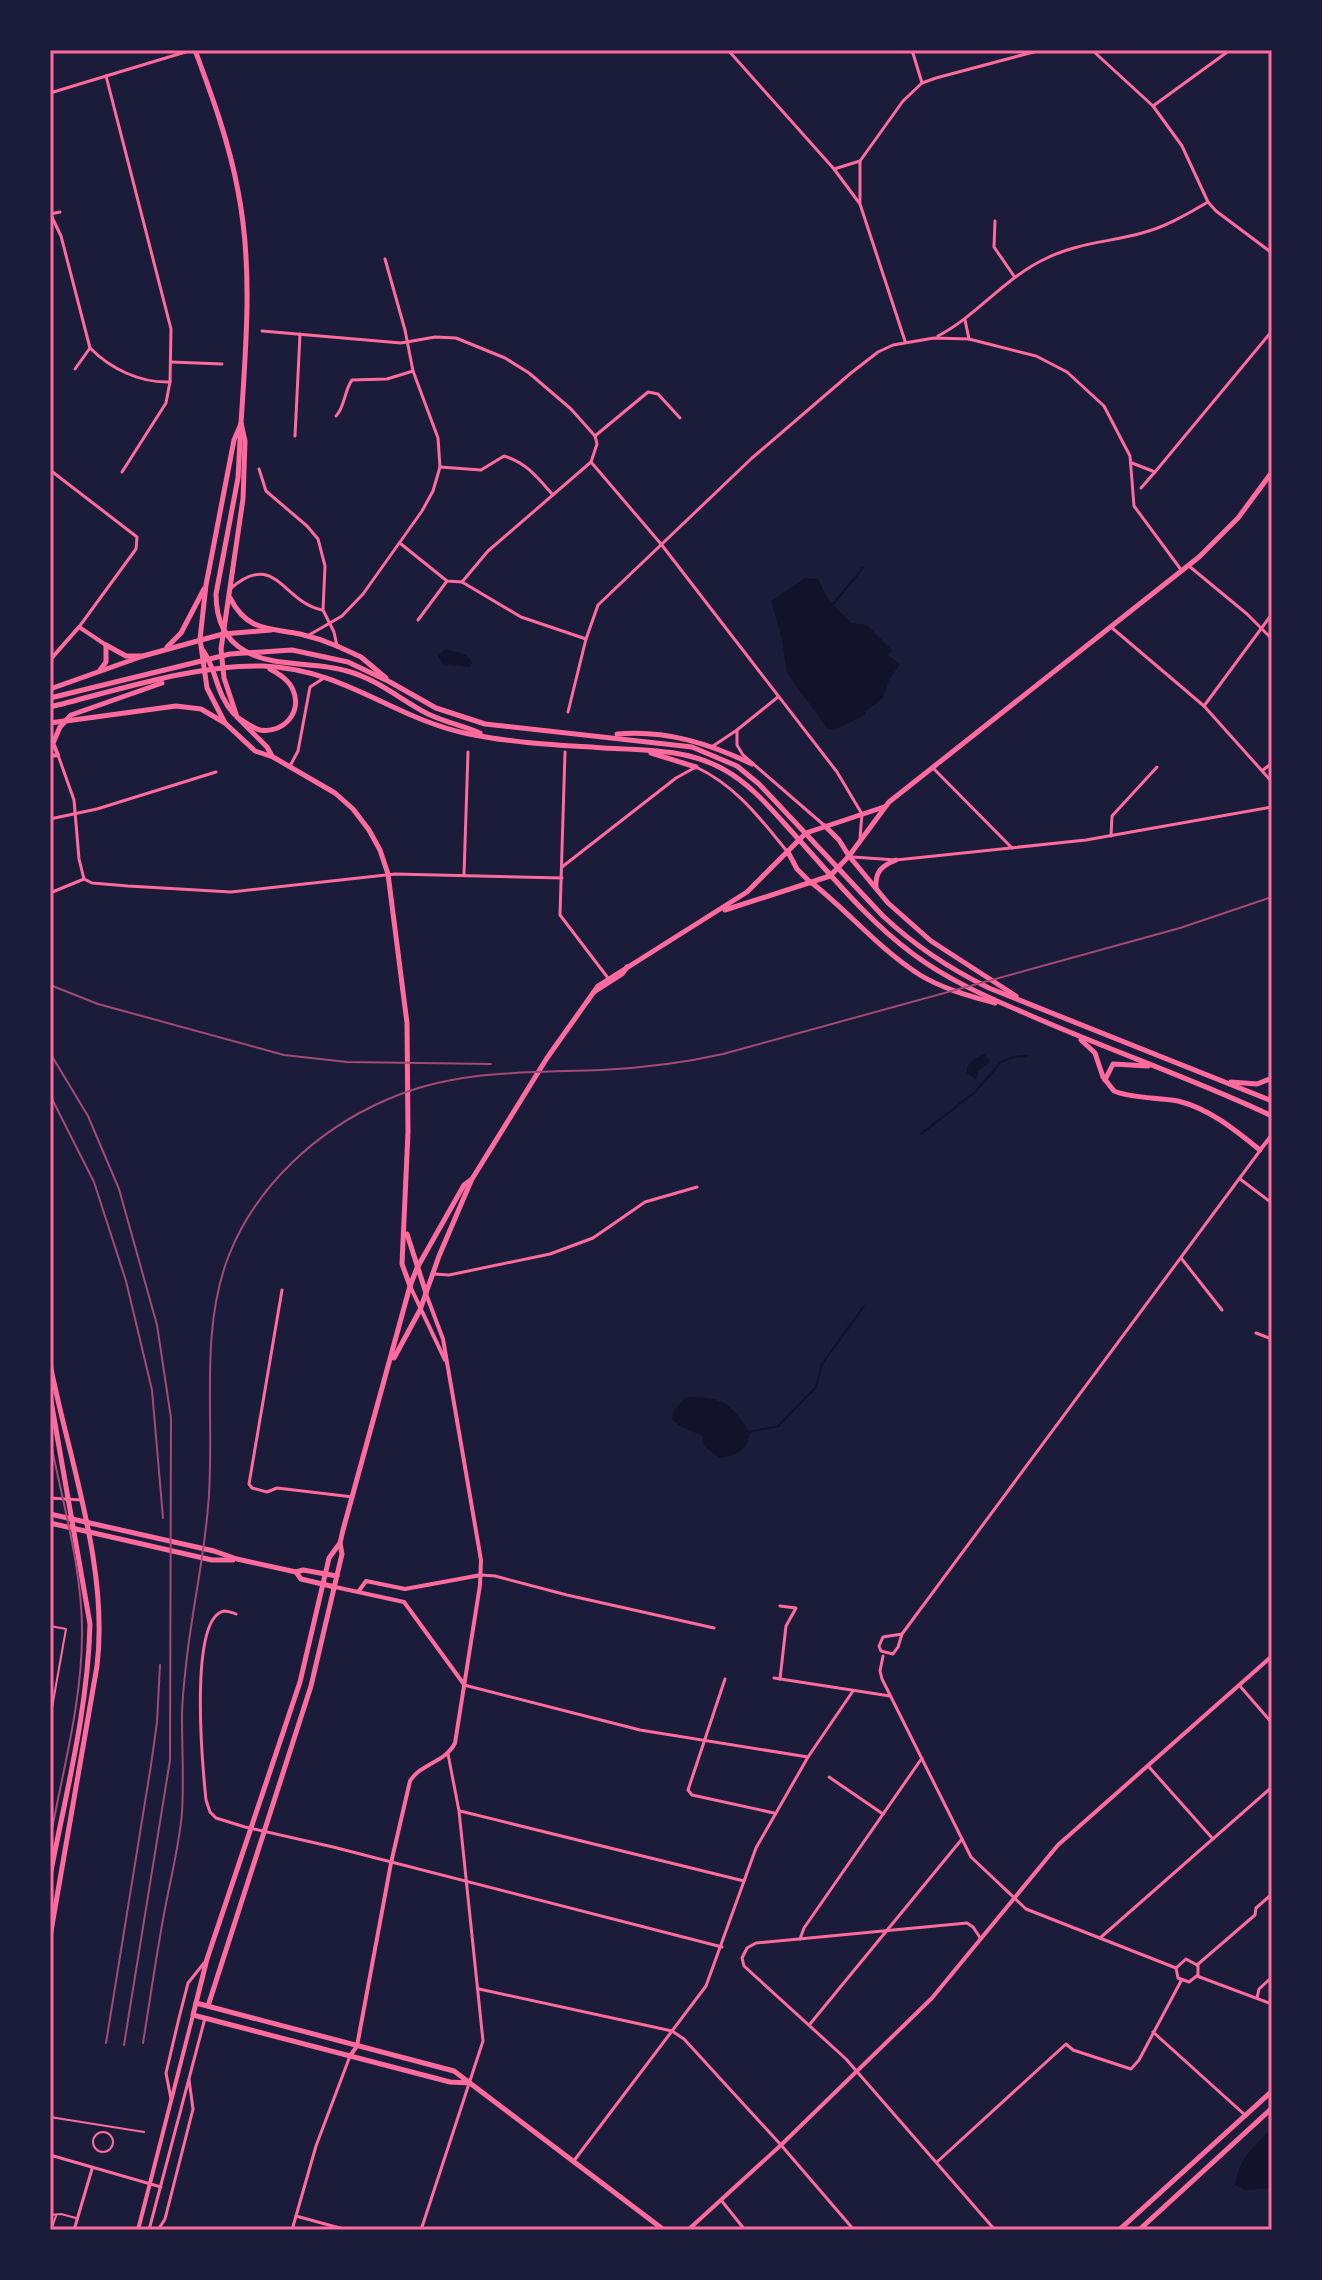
<svg xmlns="http://www.w3.org/2000/svg" width="1322" height="2280" font-family="'IBM Plex Serif',serif">
  <rect width="100%" height="100%" fill="#1b1b3a"/>
  <g fill="#12122b">
    <polygon points="806,578 818,579 828,599 851,623 867,625 892,650 888,655 900,664 889,680 883,698 866,711 865,715 834,730 827,728 787,673 782,639 771,601"/>
    <path d="M 446,649 C 456,653 469,652 472,663 L 470,667 L 443,664 L 438,656 Z"/>
    <polygon points="984,1054 989,1060 988,1064 979,1070 976,1079 967,1073 967,1067 975,1058"/>
    <path d="M 686,1397 C 721,1396 731,1403 750,1432 C 748,1450 738,1455 720,1458 L 704,1446 L 703,1436 L 678,1425 L 672,1419 L 674,1410 Z"/>
    <path d="M 1272,2129 L 1272,2188 L 1244,2190 L 1235,2185 C 1238,2160 1254,2145 1272,2129 Z"/>
  </g>
  <g fill="none" stroke-linecap="round" stroke-linejoin="round">
    <g stroke="#12122b" stroke-width="2">
      <polyline points="833,604 863,568"/>
      <polyline points="921,1134 975,1092 1001,1062 1013,1057 1026,1056"/>
      <polyline points="750,1432 778,1426 816,1387 822,1364 864,1306"/>
    </g>
    <g stroke="#ff6b9d" stroke-width="2">
      <circle cx="103" cy="2142" r="10"/>
      <polyline points="50,2215 61,2214 76,2218"/>
      <polyline points="51,2230 56,2216"/>
    </g>
    <g stroke="#ff6b9d" stroke-width="2">
      <polyline points="50,1626 66,1629 50,1719"/>
      <polyline points="50,2117 144,2132"/>
    </g>
    <g stroke="#ff6b9d" stroke-width="3">
      <polyline points="728,50 834,169 860,204 905,341"/>
      <polyline points="912,50 922,83"/>
      <polyline points="1092,50 1153,106 1182,146 1208,202 1216,211 1272,253"/>
      <polyline points="106,76 171,329 170,382 166,403 122,472"/>
      <polyline points="50,93 192,50"/>
      <polyline points="1153,106 1230,50"/>
      <polyline points="834,169 860,161"/>
      <polyline points="860,202 860,161 903,101 922,83 936,78 1041,50"/>
      <path d="M 50,213 L 61,236 L 90,348 C 111,369 140,383 170,382"/>
      <polyline points="50,214 60,212"/>
      <polyline points="995,221 994,247 1014,276"/>
      <polyline points="965,320 969,339"/>
      <polyline points="262,331 401,343 435,337 456,338 505,358 529,373 571,409 595,436 597,444 591,462 661,544 837,772 862,814 860,838"/>
      <path d="M 938,336 C 978,315 1005,277 1047,258 C 1077,243 1110,242 1142,233 C 1166,227 1187,214 1208,202"/>
      <polyline points="171,362 222,364"/>
      <polyline points="75,369 90,348"/>
      <path d="M 336,416 C 345,407 344,391 352,380 L 387,379 L 413,371"/>
      <polyline points="295,436 300,334"/>
      <polyline points="595,436 648,392 658,394 680,418"/>
      <polyline points="1132,463 1155,472 1272,331"/>
      <path d="M 440,467 L 481,470 L 504,456 C 527,463 537,477 553,495"/>
      <polyline points="259,469 266,491 307,526 318,539 325,566 323,610 334,632 337,646"/>
      <polyline points="50,470 137,537 136,549 79,627"/>
      <polyline points="1141,488 1155,472"/>
      <polyline points="401,544 447,581 462,582 521,617 586,639"/>
      <polyline points="1189,566 1247,614 1272,639"/>
      <polyline points="462,582 488,551 591,462"/>
      <path d="M 230,589 C 276,549 282,602 322,610"/>
      <polyline points="418,620 447,581"/>
      <polyline points="1111,627 1204,706 1272,782"/>
      <polyline points="309,635 342,616 363,594 422,511 433,491 440,467 438,438 413,371 405,330 385,259"/>
      <polyline points="1204,706 1272,614"/>
      <polyline points="568,712 586,639 598,605 752,458 851,373 878,352 893,345 934,338 969,339 1036,356 1067,372 1104,406 1130,456 1134,506 1182,571"/>
      <polyline points="737,730 737,745 743,755 825,826"/>
      <polyline points="713,746 737,730 778,697"/>
      <polyline points="565,752 560,915 608,978"/>
      <polyline points="58,755 74,800 79,859 84,879"/>
      <polyline points="290,766 298,751 310,687 324,678"/>
      <polyline points="933,768 1012,848"/>
      <polyline points="1263,770 1272,763"/>
      <polyline points="50,819 97,809 216,772"/>
      <polyline points="1111,836 1112,816 1157,767"/>
      <polyline points="853,857 896,860 1086,840 1272,807"/>
      <path d="M 562,867 L 676,778 L 696,767 C 736,786 759,817 786,850"/>
      <polyline points="464,875 468,752"/>
      <polyline points="50,893 84,879 92,883 128,886 231,892 395,874 562,878"/>
      <polyline points="1240,1179 1272,1203"/>
      <polyline points="1181,1258 1222,1310"/>
      <polyline points="435,1274 449,1275 550,1254 593,1238 645,1202 697,1187"/>
      <polyline points="282,1290 249,1484 252,1488 267,1492 277,1488 353,1497"/>
      <polyline points="1256,1333 1272,1339"/>
      <polyline points="50,1498 81,1500"/>
      <polyline points="481,1575 495,1576 567,1595 714,1628"/>
      <polyline points="780,1606 796,1608 786,1626 780,1679"/>
      <path d="M 236,1614 C 234,1613 227,1611 224,1611 C 188,1618 203,1771 206,1800 L 210,1812 L 216,1818 L 245,1827 L 333,1847 L 722,1947"/>
      <polyline points="902,1634 883,1637 879,1646 881,1651 893,1654 898,1647 902,1634 1259,1152"/>
      <polyline points="883,1656 880,1671 882,1679 971,1857 1026,1909 1176,1968"/>
      <polyline points="774,1678 890,1696"/>
      <polyline points="725,1679 688,1790 692,1795 774,1813"/>
      <polyline points="464,1685 640,1730 808,1757"/>
      <polyline points="1239,1685 1272,1723"/>
      <polyline points="1149,1767 1213,1839"/>
      <polyline points="829,1777 883,1814"/>
      <polyline points="460,1811 744,1881"/>
      <polyline points="1100,1938 1272,1787"/>
      <polyline points="800,1939 804,1928 922,1758"/>
      <polyline points="981,1939 973,1927 967,1923 756,1943 747,1948 742,1958 744,1966 846,2059 995,2230"/>
      <polyline points="1197,1965 1255,1915 1256,1908 1272,1894"/>
      <polyline points="1176,1968 1178,1978 1189,1982 1198,1975 1198,1966"/>
      <polyline points="1176,1968 1186,1959 1197,1965"/>
      <polyline points="1197,1976 1272,2004"/>
      <polyline points="479,1989 672,2031 684,2039 781,2145 854,2230"/>
      <polyline points="1257,1998 1259,1989 1272,1977"/>
      <polyline points="810,2024 962,1839"/>
      <polyline points="1153,2032 1245,2115"/>
      <polyline points="171,2099 166,2073 179,2018 188,1983 204,1963"/>
      <polyline points="50,2155 161,2187"/>
      <polyline points="573,2162 706,1986 756,1848 808,1757 853,1691"/>
      <polyline points="937,2162 1066,2044 1073,2050 1131,2069 1139,2060 1181,1981"/>
      <polyline points="721,2200 745,2230"/>
      <polyline points="296,2216 347,2230"/>
      <polyline points="74,2230 92,2169"/>
      <polyline points="149,2230 205,2018"/>
      <polyline points="158,2230 165,2219 193,2109 189,2080"/>
      <polyline points="292,2230 316,2146 350,2056"/>
      <polyline points="421,2230 483,2041 459,1811 448,1754"/>
    </g>
    <g stroke="#ff6b9d" stroke-width="4">
      <polyline points="50,660 79,627 106,645"/>
      <polyline points="50,756 58,755 53,743"/>
      <polyline points="1260,1150 1272,1135"/>
      <polyline points="410,1286 445,1360"/>
      <polyline points="335,1587 404,1602 463,1683"/>
      <polyline points="358,1592 366,1581 405,1589 481,1575"/>
      <path d="M 350,2056 L 357,2046 L 391,1863 L 410,1781 C 421,1763 445,1763 455,1743 L 480,1585 L 481,1560 L 443,1339 L 426,1294"/>
      <polyline points="138,2230 193,2015"/>
      <polyline points="688,2230 781,2145 932,1998 1058,1845 1272,1656"/>
    </g>
    <g stroke="#ff6b9d" stroke-width="5">
      <polyline points="239,719 267,747 272,756"/>
      <polyline points="66,721 176,706 201,709 225,723 255,751 273,757 335,793 353,809 369,830 380,850 388,874 407,1023 408,1132 402,1264 410,1286"/>
      <polyline points="825,826 839,840 849,856"/>
      <polyline points="788,852 797,869 811,883"/>
      <polyline points="725,910 830,876 849,856 889,802 1199,557 1238,518 1272,472"/>
      <polyline points="594,992 622,974 627,967"/>
      <polyline points="407,1234 426,1293"/>
      <polyline points="394,1358 420,1310 439,1256 471,1181"/>
      <path d="M 50,1364 C 69,1460 109,1568 97,1666 L 50,1937"/>
      <path d="M 50,1395 L 90,1624 C 88,1709 66,1793 50,1876"/>
      <polyline points="50,1514 214,1551 237,1559 296,1572 303,1570 337,1576"/>
      <polyline points="50,1523 212,1560 233,1560"/>
      <polyline points="340,1543 329,1558 300,1682 207,1959 193,2015 450,2082 470,2083"/>
      <polyline points="296,1572 301,1579 335,1587"/>
      <polyline points="196,2003 454,2071 664,2230"/>
      <polyline points="208,2006 311,1686 342,1554 340,1543 343,1530 410,1286 417,1268 464,1185 472,1179 547,1058 598,986 747,892 806,833 884,807"/>
      <polyline points="1119,2230 1272,2091"/>
      <polyline points="1139,2230 1272,2108"/>
    </g>
    <g stroke="#ff6b9d" stroke-width="5">
      <path d="M 195,50 C 212,96 229,142 238,191 C 253,267 246,346 241,423 L 245,441 L 243,499 L 221,649 L 224,678 L 237,717"/>
      <path d="M 230,598 C 247,631 268,628 300,634 C 313,637 325,641 337,646"/>
      <polyline points="106,645 126,656 143,656 223,634 271,630"/>
      <polyline points="167,647 181,633 204,589"/>
      <path d="M 202,649 C 218,671 214,691 234,714"/>
      <polyline points="225,723 207,688 200,639 206,585 234,440 241,424"/>
    </g>
    <g stroke="#ff6b9d" stroke-width="5">
      <path d="M 241,423 L 238,478 L 216,594 C 216,618 224,639 245,651 C 274,668 315,661 347,671 C 377,679 401,700 428,714 C 445,722 463,726 480,733"/>
      <polyline points="337,646 361,657 386,678"/>
      <polyline points="100,670 106,662 106,645"/>
      <polyline points="50,689 143,656"/>
      <path d="M 50,698 L 230,654 L 292,650 L 348,662 L 390,682 L 436,708 L 485,724 L 692,747 L 737,766 L 759,784 L 883,916 C 915,946 950,969 989,988 L 1272,1101"/>
      <path d="M 50,707 C 115,691 197,664 263,666 C 345,669 394,719 469,734 C 513,743 559,745 604,748 C 645,750 687,749 723,769 C 752,785 772,810 793,833 C 831,875 867,920 913,954 C 948,980 987,997 1027,1014 C 1108,1050 1192,1078 1272,1116"/>
      <path d="M 237,717 C 245,722 252,728 260,730 C 283,734 303,712 293,690 C 289,680 279,674 270,669"/>
      <polyline points="50,723 64,721"/>
      <path d="M 617,734 C 666,730 708,743 752,764"/>
      <polyline points="50,740 53,743 60,727 71,715 162,683"/>
      <polyline points="651,753 696,767"/>
      <polyline points="849,856 888,903 931,941 1016,996"/>
      <path d="M 812,883 C 849,912 879,949 920,975 C 943,989 970,996 995,1003"/>
      <path d="M 876,888 C 875,872 881,866 896,860"/>
      <path d="M 1081,1040 L 1095,1053 L 1103,1077 L 1114,1091 C 1134,1099 1157,1097 1178,1101 C 1210,1109 1235,1130 1260,1150"/>
      <polyline points="1105,1080 1113,1064 1148,1066"/>
      <polyline points="1231,1082 1257,1084 1272,1078"/>
    </g>
    <g stroke="#a44b75" stroke-width="2">
      <polyline points="50,985 98,1004 284,1055 347,1062 491,1064"/>
      <polyline points="50,1053 88,1116 119,1189 157,1325 171,1418 170,1760 124,2045"/>
      <polyline points="50,1095 94,1182 126,1281 152,1390 163,1518"/>
      <path d="M 50,1439 C 62,1500 83,1572 82,1634 C 82,1703 62,1773 50,1840"/>
      <polyline points="106,2043 151,1765 157,1722 160,1665"/>
      <path d="M 143,2043 C 150,2000 156,1957 164,1914 C 170,1881 179,1847 182,1813 C 184,1781 182,1749 182,1717 C 182,1697 185,1676 187,1656 C 193,1606 204,1557 208,1507 C 216,1424 198,1334 229,1255 C 257,1185 317,1130 386,1100 C 455,1069 527,1073 601,1070 C 643,1068 683,1063 723,1054 L 1180,928 L 1272,897"/>
    </g>
  </g>
  <rect width="1322" height="2280" fill="none" stroke="#1b1b3a" stroke-width="104"/>
  <rect x="52" y="52" width="1218" height="2176" fill="none" stroke="#ff6b9d" stroke-width="3"/>
</svg>
